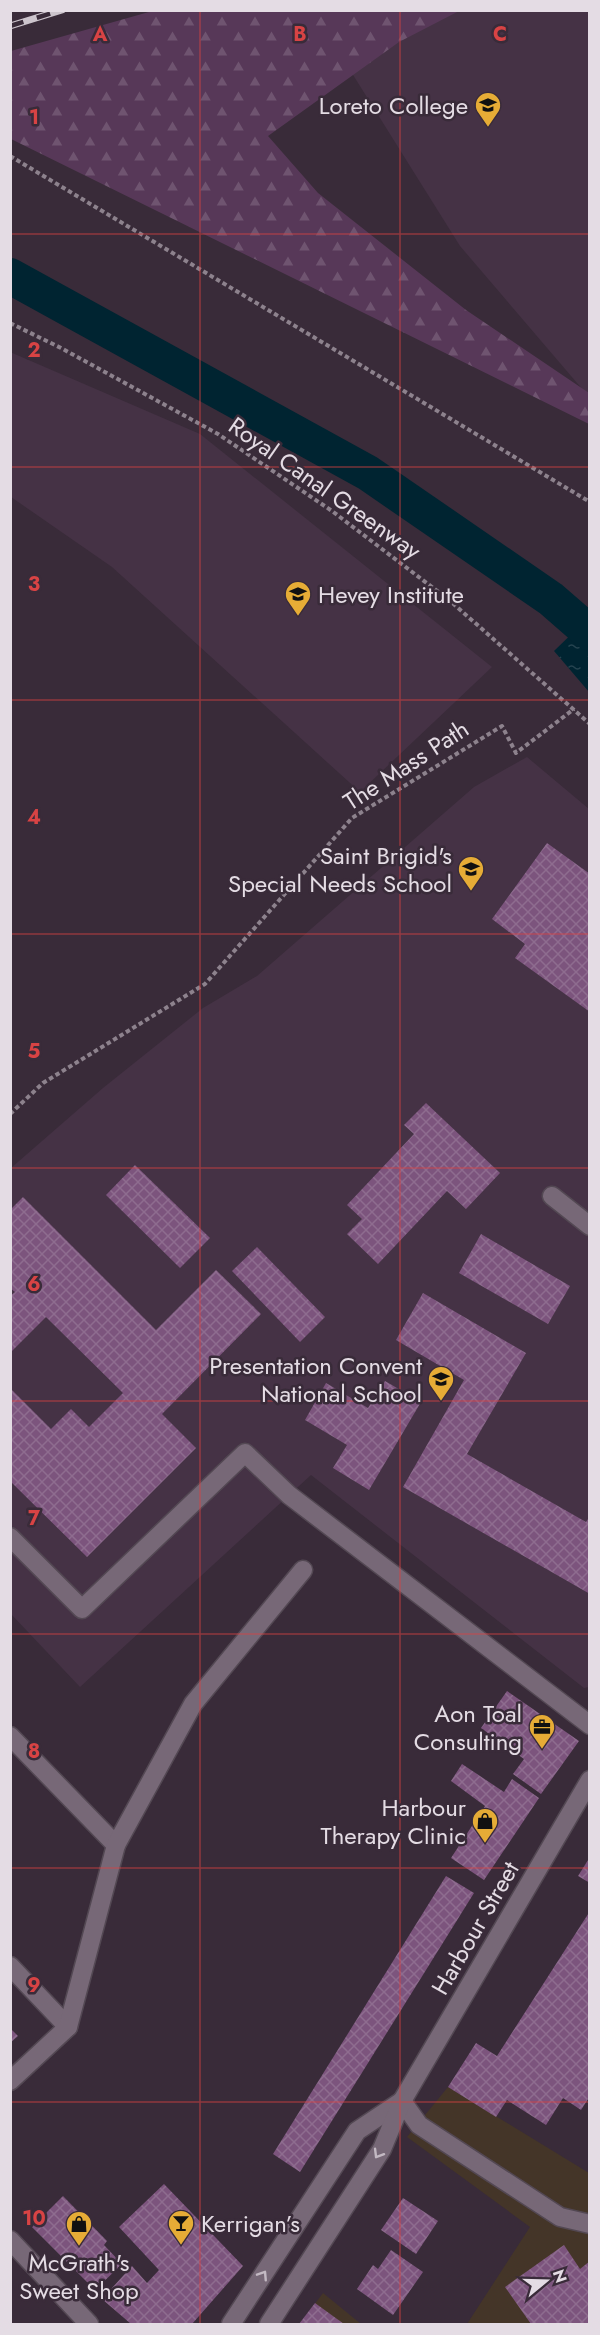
<svg xmlns="http://www.w3.org/2000/svg" width="600" height="2335" font-family="Jost,sans-serif">
  <defs>
    <pattern id="forest-firs" width="22" height="20" patternUnits="userSpaceOnUse" patternTransform="scale(1.5)"><rect width="22" height="20" fill="#573858"/><path d="M5 1l3.5 6h-7zM16 11l3.5 6h-7z" fill="#6f5470"/></pattern>
    <pattern id="water-ripples" width="26" height="14" patternUnits="userSpaceOnUse" patternTransform="scale(1.5)"><rect width="26" height="14" fill="#002431"/><path d="M2 4q2-2 4 0t4 0M15 11q2-2 4 0t4 0" fill="none" stroke="#25434f"/></pattern>
    <pattern id="building-cross-hatch" width="8" height="8" patternUnits="userSpaceOnUse" patternTransform="scale(1.5)"><rect width="8" height="8" fill="#7c547d"/><path d="M0 0l8 8M0 8l8-8" fill="none" stroke="#8e6c8f"/></pattern>
  </defs>
  <rect width="100%" height="100%" fill="#392b39"/>
  <g fill="#443528">
    <polygon points="448,2087 589,2173 589,2324 467,2324 530,2227 407,2137"/>
    <polygon points="323,2293 361,2324 300,2324"/>
  </g>
  <g fill="#453245">
    <polygon points="313,11 589,11 589,397 460,246"/>
    <polygon points="10,352 200,434 492,667 360,792 112,567 11,497"/>
    <polygon points="527,757 589,809 589,1687 584,1688 311,1475 80,1687 11,1614 11,1168 103,1088 203,1008 257,976 474,787"/>
  </g>
  <polygon fill="url(#forest-firs)" points="156,10 459,11 399,42 268,136 318,193 466,310 589,393 589,424 11,139 11,51"/>
  <polygon fill="url(#water-ripples)" points="589,617 589,692 554,651"/>
  <g fill="none" stroke-linecap="round" stroke-linejoin="round">
    <polyline stroke="#002431" stroke-width="36" points="10,276 368,473 551,599 590,633"/>
  </g>
  <g fill="url(#building-cross-hatch)">
    <polygon points="547,843 590,874 590,1012 515,958 525,944 492,919"/>
    <polygon points="426,1103 500,1173 466,1209 447,1191 378,1264 347,1234 362,1219 347,1205 414,1134 404,1125"/>
    <polygon points="135,1165 210,1238 180,1268 106,1195"/>
    <polygon points="23,1197 156,1330 216,1270 261,1314 162,1414 196,1448 87,1557 10,1481 10,1388 51,1429 71,1409 89,1427 123,1393 46,1317 10,1353 10,1296 15,1292 10,1288 10,1210"/>
    <polygon points="481,1234 570,1286 548,1324 459,1273"/>
    <polygon points="257,1247 325,1317 300,1342 232,1271"/>
    <polygon points="423,1293 526,1353 467,1454 586,1522 590,1516 590,1594 403,1487 464,1380 396,1340"/>
    <polygon points="385,1381 421,1402 369,1490 333,1468 347,1445 305,1420 326,1383 368,1408"/>
    <polygon points="507,1691 579,1741 541,1794 513,1774 524,1759 481,1728"/>
    <polygon points="462,1764 504,1792 512,1779 539,1798 484,1880 451,1858 485,1806 451,1781"/>
    <polygon points="590,1857 590,1883 578,1876"/>
    <polygon points="446,1876 474,1893 300,2172 273,2154"/>
    <polygon points="590,1911 590,2096 581,2110 563,2098 546,2125 507,2100 496,2117 448,2087 476,2043 497,2056"/>
    <polygon points="10,2028 18,2036 10,2043"/>
    <polygon points="164,2184 243,2266 192,2324 131,2324 102,2299 132,2266 147,2283 159,2270 119,2227"/>
    <polygon points="63,2196 107,2241 104,2245 122,2264 95,2290 32,2227"/>
    <polygon points="403,2198 438,2221 416,2254 381,2230"/>
    <polygon points="564,2245 580,2269 590,2261 590,2324 531,2324 505,2287"/>
    <polygon points="391,2250 423,2272 393,2315 357,2289 373,2265 378,2269"/>
    <polygon points="315,2303 344,2324 299,2324"/>
  </g>
  <g fill="none" stroke-linecap="round" stroke-linejoin="round">
    <g stroke="#534853" stroke-width="21">
      <g id="minor">
        <polyline points="552,1196 590,1226"/>
        <polyline points="10,1537 82,1609 245,1453 289,1495 590,1725"/>
        <polyline points="10,1736 116,1845"/>
        <polyline points="10,1966 68,2027"/>
        <polyline points="10,2081 68,2027 116,1845 193,1704 303,1570"/>
        <polyline points="402,2101 419,2125 560,2217 590,2224"/>
        <polyline points="10,2240 89,2324"/>
        <polyline points="231,2324 357,2131 402,2101"/>
        <polyline points="269,2324 382,2149 402,2101 590,1780"/>
      </g>
    </g>
    <g stroke="#8d828d" stroke-width="4" stroke-dasharray="4.5 3" stroke-linecap="butt">
      <polyline points="10,156 590,502"/>
      <polyline points="10,323 61,348 218,434 332,511 449,600 590,724"/>
      <polyline points="10,1114 43,1083 205,984 352,818 502,726 516,753 574,709"/>
    </g>
    <use href="#minor" stroke="#776877" stroke-width="18"/>
    <g stroke="#ccc4cc" stroke-width="7">
      <polyline id="rail" points="10,26 62,10"/>
    </g>
    <use href="#rail" stroke="#392b39" stroke-width="4.5" stroke-dasharray="14" stroke-linecap="butt"/>
  </g>
  <defs><path id="oneway-chevron" d="M-2-3.5L2.5 0L-2 3.5" fill="none" stroke-width="1.6" stroke-linecap="round" stroke-linejoin="round" transform="scale(1.5)"/></defs>
  <g stroke="#c3b9c3">
    <use href="#oneway-chevron" transform="translate(378 2154) rotate(121)"/>
    <use href="#oneway-chevron" transform="translate(263 2275) rotate(-57)"/>
  </g>
  <path fill="none" stroke="#d84344" stroke-width="1.5" stroke-opacity="0.55" d="M 200,10 L 200,2324M 400,10 L 400,2324M 10,234 L 590,234M 10,467 L 590,467M 10,700 L 590,700M 10,934 L 590,934M 10,1168 L 590,1168M 10,1401 L 590,1401M 10,1634 L 590,1634M 10,1868 L 590,1868M 10,2102 L 590,2102"/>
  <defs>
    <g id="school-pin" transform="scale(1.35)"><path d="M0 17L-7.5 6A9.5 9.5 0 1 1 7.5 6Z" fill="#e6ac36" stroke="#392b39"/><path d="M0-5L7-2L0 1L-7-2ZM-4 1L0 2.5L4 1V4Q0 6-4 4Z" fill="#111"/></g>
    <g id="office-pin" transform="scale(1.35)"><path d="M0 17L-7.5 6A9.5 9.5 0 1 1 7.5 6Z" fill="#e6ac36" stroke="#392b39"/><path d="M-6-3h4V-5.5h4V-3h4V5H-6ZM-1-4.5V-3h2v-1.5ZM-6 0V1H6V0Z" fill="#111"/></g>
    <g id="shop-pin" transform="scale(1.35)"><path d="M0 17L-7.5 6A9.5 9.5 0 1 1 7.5 6Z" fill="#e6ac36" stroke="#392b39"/><path d="M-5-2.5h2.3a2.7 3.5 0 0 1 5.4 0H5L5.5 6h-11ZM-1.5-2.5h3a1.5 2.3 0 0 0-3 0Z" fill="#111"/></g>
    <g id="bar-pin" transform="scale(1.35)"><path d="M0 17L-7.5 6A9.5 9.5 0 1 1 7.5 6Z" fill="#e6ac36" stroke="#392b39"/><path d="M-6-5H6L.8 .8V4.5H3.5V6h-7V4.5H-.8V.8Z" fill="#111"/></g>
  </defs>
  <g fill-rule="evenodd">
    <use href="#school-pin" x="488" y="105"/>
    <use href="#school-pin" x="298" y="594"/>
    <use href="#school-pin" x="471" y="869"/>
    <use href="#school-pin" x="441" y="1379"/>
    <use href="#office-pin" x="542" y="1727"/>
    <use href="#shop-pin" x="485" y="1821"/>
    <use href="#bar-pin" x="181" y="2223"/>
    <use href="#shop-pin" x="79" y="2224"/>
  </g>
  <g text-anchor="middle" dominant-baseline="central" stroke-width="5" stroke-linejoin="round" paint-order="stroke">
    <g font-size="24" fill="#e4dce4" stroke="#392b39" text-anchor="end">
      <text x="468" y="105">Loreto College</text>
      <text x="318" y="594" text-anchor="start">Hevey Institute</text>
      <text x="452" y="855">Saint Brigid's<tspan x="452" dy="28">Special Needs School</tspan></text>
      <text x="422" y="1365">Presentation Convent<tspan x="422" dy="28">National School</tspan></text>
      <text x="522" y="1713">Aon Toal<tspan x="522" dy="28">Consulting</tspan></text>
      <text x="466" y="1807">Harbour<tspan x="466" dy="28">Therapy Clinic</tspan></text>
      <text x="201" y="2223" text-anchor="start">Kerrigan’s</text>
      <text x="79" y="2262" text-anchor="middle">McGrath's<tspan x="79" dy="28">Sweet Shop</tspan></text>
    </g>
    <g font-size="24" fill="#e4dce4" stroke="#392b39">
      <text transform="translate(325 488) rotate(35)">Royal Canal Greenway</text>
      <text transform="translate(406 765) rotate(-33)">The Mass Path</text>
      <text transform="translate(475 1928) rotate(-60)">Harbour Street</text>
    </g>
  </g>
  <g font-size="20" text-anchor="middle" font-weight="bold" fill="#d84344" stroke="#392b39" stroke-width="5" stroke-linejoin="round" paint-order="stroke">
    <text x="100" y="41">A</text>
    <text x="300" y="41">B</text>
    <text x="500" y="41">C</text>
    <text x="34" y="124">1</text>
    <text x="34" y="357">2</text>
    <text x="34" y="591">3</text>
    <text x="34" y="824">4</text>
    <text x="34" y="1058">5</text>
    <text x="34" y="1291">6</text>
    <text x="34" y="1525">7</text>
    <text x="34" y="1758">8</text>
    <text x="34" y="1992">9</text>
    <text x="34" y="2225">10</text>
  </g>
  <rect width="600" height="2335" fill="none" stroke="#e4dce4" stroke-width="24"/>
  <g transform="translate(546 2281) rotate(71)" stroke="#392b39" stroke-width="4.5" paint-order="stroke">
  <path d="M0-4.5L10 22L0 15L-10 22Z" fill="#e4dce4"/>
  <text y="-9" font-size="16" font-weight="bold" text-anchor="middle" fill="#e4dce4">N</text>
  </g>
</svg>
